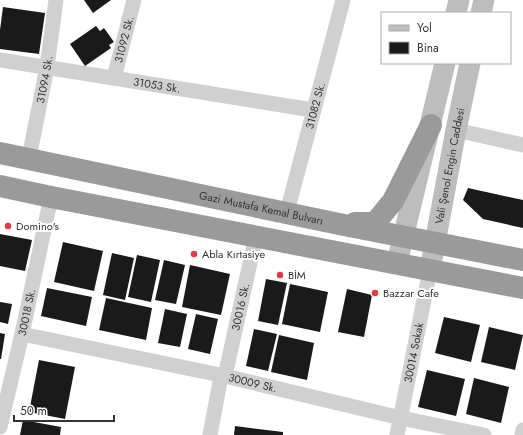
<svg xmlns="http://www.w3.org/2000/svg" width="523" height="435" font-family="Jost,sans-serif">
  <rect width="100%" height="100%" fill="#fff"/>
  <g fill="#1a1a1a">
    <polygon points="84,0 111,0 93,13"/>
    <polygon points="3,7 45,13 39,54 0,49 0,30"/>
    <polygon points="96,26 100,31 104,28 114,42 109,45 111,48 85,66 70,44"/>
    <polygon points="468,188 523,200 523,228 483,219 463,200"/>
    <polygon points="0,234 32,240 25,271 0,266"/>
    <polygon points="63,242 103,251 94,291 54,282"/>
    <polygon points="112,253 134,258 125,300 103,295"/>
    <polygon points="137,255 160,260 151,302 128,297"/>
    <polygon points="164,260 185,265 176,304 155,300"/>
    <polygon points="190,265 230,274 221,315 182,307"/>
    <polygon points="266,279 287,283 278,325 258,321"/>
    <polygon points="290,284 328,292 320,332 282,324"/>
    <polygon points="47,288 92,297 86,326 41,316"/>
    <polygon points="347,289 372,295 364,337 338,332"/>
    <polygon points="106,298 152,308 146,340 99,330"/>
    <polygon points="0,302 12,304 8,324 0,322"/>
    <polygon points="165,309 187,314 180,347 158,343"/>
    <polygon points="196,314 218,319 210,354 188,349"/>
    <polygon points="444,317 480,325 471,362 435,353"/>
    <polygon points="489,327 523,335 515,370 481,362"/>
    <polygon points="254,329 277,334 268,371 246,366"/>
    <polygon points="0,333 5,334 1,359 0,359"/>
    <polygon points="279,335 314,343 307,380 271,372"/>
    <polygon points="39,360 75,367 65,419 29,412"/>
    <polygon points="427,370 465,379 456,416 418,407"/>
    <polygon points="474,378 509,387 501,423 466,414"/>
    <polygon points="23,420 61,427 60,435 20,435"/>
    <polygon points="235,426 283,432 283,435 234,435"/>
  </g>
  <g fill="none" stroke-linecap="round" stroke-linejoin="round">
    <g stroke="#d0d0d0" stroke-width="15">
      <path id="s1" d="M 0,60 L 313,110"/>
      <path id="s2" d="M 114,78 L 134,0"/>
      <polyline points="456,130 523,145"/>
      <path id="s3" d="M 29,158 L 47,67 L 56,0"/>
      <path id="s4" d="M 287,212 L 343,0"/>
      <path id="s5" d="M 22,334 L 225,376 L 401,418 L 484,435"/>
      <path id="s6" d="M 225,376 L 256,236"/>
      <path id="s7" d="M 0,427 L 22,334 L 51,197"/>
      <polyline points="210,435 221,376"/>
      <path id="s8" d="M 397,435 L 430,270"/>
      <polyline points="522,435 523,430"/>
    </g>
    <g stroke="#bdbdbd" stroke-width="21">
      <polyline points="456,13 459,0"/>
      <polyline points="481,13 484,0"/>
      <polyline points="397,263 445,63"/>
      <path id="s9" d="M 430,270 L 456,130 L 470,63"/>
    </g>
    <g stroke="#9a9a9a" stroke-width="22">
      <path id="s10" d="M 0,153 L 339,224 L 523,260"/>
      <polyline points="0,186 51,197 523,288"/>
      <polyline points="355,223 375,223 393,201 431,125"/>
    </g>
  </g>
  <g fill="#e63946" stroke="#fff" stroke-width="1.5">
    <circle cx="8" cy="226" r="4"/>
    <circle cx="194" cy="254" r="4"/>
    <circle cx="280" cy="275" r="4"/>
    <circle cx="375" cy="293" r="4"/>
  </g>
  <g text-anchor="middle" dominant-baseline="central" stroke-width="4" stroke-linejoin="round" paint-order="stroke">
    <g font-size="11" fill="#333" stroke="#fff">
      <text stroke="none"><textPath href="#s2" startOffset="40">31092 Sk.</textPath></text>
      <text stroke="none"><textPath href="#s3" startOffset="80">31094 Sk.</textPath></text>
      <text stroke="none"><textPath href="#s1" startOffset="159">31053 Sk.</textPath></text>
      <text stroke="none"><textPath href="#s4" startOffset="110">31082 Sk.</textPath></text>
      <text stroke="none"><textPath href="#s9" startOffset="106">Vali Şenol Engin Caddesi</textPath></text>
      <text stroke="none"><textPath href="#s10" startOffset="267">Gazi Mustafa Kemal Bulvarı</textPath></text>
      <text stroke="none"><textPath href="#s6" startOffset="71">30016 Sk.</textPath></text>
      <text stroke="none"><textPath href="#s7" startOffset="118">30018 Sk.</textPath></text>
      <text stroke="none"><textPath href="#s8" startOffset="84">30014 Sokak</textPath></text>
      <text stroke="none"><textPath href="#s5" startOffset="236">30009 Sk.</textPath></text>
    </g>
    <g font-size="11" fill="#333" stroke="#fff" text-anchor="start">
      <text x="16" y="226">Domino's</text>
      <text x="202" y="254">Abla Kırtasiye</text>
      <text x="288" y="275">BİM</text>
      <text x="383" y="293">Bazzar Cafe</text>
    </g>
  </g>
  <rect x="381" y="12" width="130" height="52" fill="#ffffff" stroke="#adadad"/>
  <rect x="389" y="25" width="20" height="6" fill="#bdbdbd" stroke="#adadad"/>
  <text x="417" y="32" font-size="12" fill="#333333">Yol</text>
  <rect x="389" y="42" width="20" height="12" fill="#1a1a1a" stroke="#adadad"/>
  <text x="417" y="52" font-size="12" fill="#333333">Bina</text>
  <path d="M14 415v6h100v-6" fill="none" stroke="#333333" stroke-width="2"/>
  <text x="20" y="415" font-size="12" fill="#333333" stroke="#ffffff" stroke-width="3" paint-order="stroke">50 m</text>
</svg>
